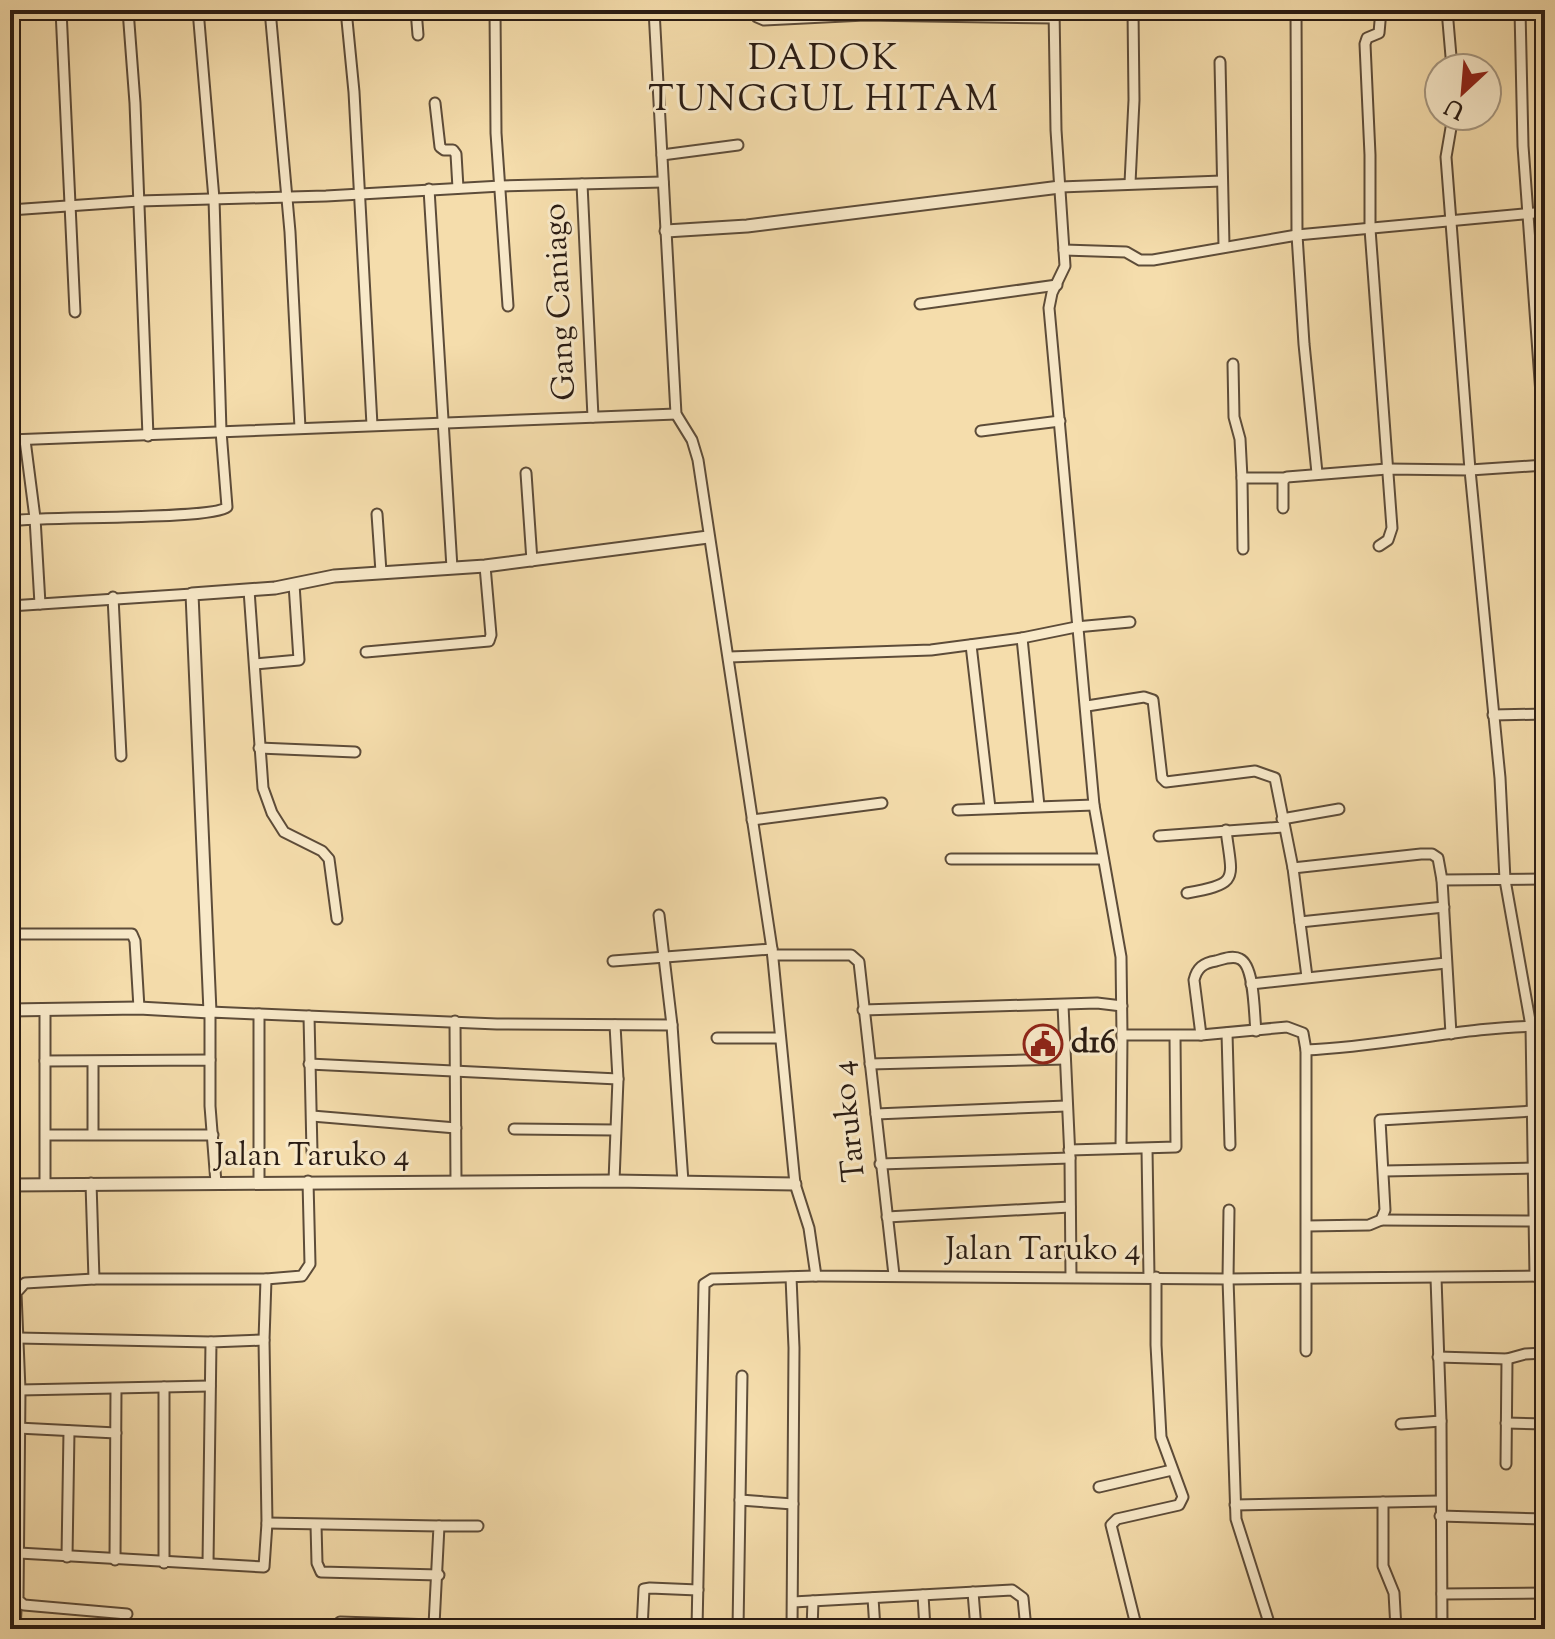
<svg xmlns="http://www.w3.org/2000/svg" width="1555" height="1639" font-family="'Sorts Mill Goudy',serif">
  <rect width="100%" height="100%" fill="#f5ddac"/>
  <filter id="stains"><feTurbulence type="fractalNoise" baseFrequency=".0025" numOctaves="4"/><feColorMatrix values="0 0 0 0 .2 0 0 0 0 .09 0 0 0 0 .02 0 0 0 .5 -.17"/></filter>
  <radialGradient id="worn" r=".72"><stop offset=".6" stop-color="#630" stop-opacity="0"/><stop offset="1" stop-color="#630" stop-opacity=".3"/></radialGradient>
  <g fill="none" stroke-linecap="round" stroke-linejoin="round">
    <g stroke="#5d4c39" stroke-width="13">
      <g id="minor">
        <polyline points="61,10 75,312"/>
        <polyline points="128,10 135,103 148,436"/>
        <polyline points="270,10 290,232 300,428"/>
        <polyline points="346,10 354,92 372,425"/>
        <polyline points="416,10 418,35"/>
        <polyline points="495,10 496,133 508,306"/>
        <polyline points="654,10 676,414 692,440 698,460 772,949 795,1184 809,1228 816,1276 1228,1279 1545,1276"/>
        <polyline points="753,10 757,17 764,20 865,15 1054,18"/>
        <polyline points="1054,10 1056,130 1065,266 1052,293 1049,308 1094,805 1121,957 1122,1035 1201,1035 1287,1027 1303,1033 1306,1050 1306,1351"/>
        <polyline points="1296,10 1297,235 1304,344 1317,473"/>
        <polyline points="1447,10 1452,68"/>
        <polyline points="1520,10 1523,146 1545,449"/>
        <polyline points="1220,62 1224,246"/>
        <polyline points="435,103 440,147 444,150 453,150 456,154 458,188"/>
        <polyline points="1453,116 1446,157 1470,470 1545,465"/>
        <polyline points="662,155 738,145"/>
        <polyline points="1130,183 1134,100 1133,10"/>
        <polyline points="582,184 593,417"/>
        <polyline points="1060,187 1222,181"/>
        <polyline points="429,189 452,568"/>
        <polyline points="10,210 139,201 326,196 501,186 663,182"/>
        <polyline points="1064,250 1126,252 1140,260 1153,260 1297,235 1545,212"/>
        <polyline points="920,304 1057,285"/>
        <polyline points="1233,364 1234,417 1240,439 1242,478 1243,549"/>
        <polyline points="981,431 1060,421"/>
        <polyline points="10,440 676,414"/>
        <polyline points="25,440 35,518 40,604"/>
        <polyline points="526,473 532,561"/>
        <polyline points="1242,478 1285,478"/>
        <polyline points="1283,508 1283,481 1287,477 1387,469 1470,470 1500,778 1505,880 1531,1026 1535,1276"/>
        <polyline points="377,514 381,572"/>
        <path d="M 10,521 C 45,516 213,520 227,507 L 221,431 L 214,199 L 198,10"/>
        <polyline points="1379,546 1388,540 1392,528 1370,229 1370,155 1365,44 1367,38 1379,33 1381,10"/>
        <polyline points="249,590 263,788 272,813 284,832 322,851 329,859 337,919"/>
        <polyline points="113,597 121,756"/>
        <polyline points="10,606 192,594"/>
        <polyline points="1022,638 1039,806"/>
        <polyline points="971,645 990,808"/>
        <polyline points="366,652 489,641 491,635 485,566"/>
        <polyline points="729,657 931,650 1022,638 1076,627 1130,622"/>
        <polyline points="255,664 299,660 294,584"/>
        <polyline points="1087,706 1144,697 1153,700 1162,778 1166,782 1255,771 1275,778 1293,868 1307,977"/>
        <polyline points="1493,715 1545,714"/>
        <polyline points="259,748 355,752"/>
        <polyline points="958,810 1094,805"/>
        <polyline points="1282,819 1339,809"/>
        <polyline points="752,820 882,803"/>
        <polyline points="1159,836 1283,827"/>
        <polyline points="951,859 1103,859"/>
        <polyline points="1293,868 1421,854 1432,854 1438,858 1442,880 1451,1034"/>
        <polyline points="1442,880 1545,879"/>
        <path d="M 1187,893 C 1241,883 1232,880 1226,830"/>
        <polyline points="659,915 672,1025"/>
        <polyline points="1300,922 1444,907"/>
        <polyline points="10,934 132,934 135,941 139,1008"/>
        <polyline points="773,955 851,955 859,962 894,1275"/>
        <polyline points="613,961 772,949"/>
        <polyline points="1251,984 1446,963"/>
        <polyline points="1063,1005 1070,1158 1071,1277"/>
        <polyline points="45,1010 45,1184"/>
        <polyline points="863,1010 1097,1003 1122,1006"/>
        <polyline points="309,1016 312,1152"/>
        <polyline points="455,1021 456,1182"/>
        <polyline points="1227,1033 1230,1145"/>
        <path d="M 1201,1035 L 1194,980 C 1197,968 1203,963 1216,961 C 1223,959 1233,955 1240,959 C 1255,966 1254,1016 1256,1031"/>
        <polyline points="717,1038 780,1038"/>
        <path d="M 1306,1050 C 1386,1047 1465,1026 1545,1026"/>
        <polyline points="210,1060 210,1012 497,1024 672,1025 683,1182"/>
        <polyline points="45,1061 210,1060 210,1106 216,1183"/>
        <polyline points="93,1062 93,1134"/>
        <polyline points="309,1064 618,1079"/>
        <polyline points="870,1064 1065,1059"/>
        <polyline points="876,1114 1066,1106"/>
        <polyline points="312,1116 456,1128"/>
        <polyline points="514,1129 615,1130"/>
        <polyline points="46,1135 213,1135"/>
        <polyline points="1121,1148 1122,1035"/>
        <polyline points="1147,1149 1149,1277"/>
        <polyline points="1069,1150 1176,1147 1175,1036"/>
        <polyline points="880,1164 1070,1158"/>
        <polyline points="1384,1171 1535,1168"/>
        <polyline points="259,1181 259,1014"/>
        <polyline points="614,1181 618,1079 615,1025"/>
        <polyline points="91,1183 94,1279"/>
        <polyline points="1229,1210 1228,1279 1236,1519 1271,1629"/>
        <polyline points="887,1217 1070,1207"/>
        <polyline points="1381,1220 1534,1221"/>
        <polyline points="1307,1226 1369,1225 1381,1220 1385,1210 1380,1120 1533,1111"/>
        <polyline points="791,1277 794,1348 792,1629"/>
        <polyline points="1436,1278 1441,1421 1442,1629"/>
        <polyline points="18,1338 211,1342"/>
        <polyline points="1438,1357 1507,1359 1525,1354 1545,1353"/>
        <polyline points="164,1387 164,1563"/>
        <polyline points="20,1390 210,1386"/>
        <polyline points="1506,1423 1545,1424"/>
        <polyline points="1401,1424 1441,1421"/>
        <polyline points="18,1428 116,1433"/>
        <polyline points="1506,1464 1507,1359"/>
        <polyline points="1099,1487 1172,1470"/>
        <polyline points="740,1500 793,1504"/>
        <polyline points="1383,1502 1383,1566 1394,1593 1396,1629"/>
        <polyline points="1235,1505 1440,1501"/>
        <polyline points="1440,1516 1545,1519"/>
        <polyline points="267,1523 439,1526 434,1625 340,1622"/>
        <polyline points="316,1525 317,1563 321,1572 439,1575"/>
        <polyline points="439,1526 478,1526"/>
        <polyline points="19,1553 264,1567 267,1523 264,1340 266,1279"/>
        <polyline points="67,1557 69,1431"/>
        <polyline points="115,1560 116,1389"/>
        <polyline points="208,1563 211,1342 264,1340"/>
        <polyline points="973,1592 976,1629"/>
        <polyline points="1442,1594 1545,1593"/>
        <polyline points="923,1595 925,1629"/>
        <polyline points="873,1598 875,1629"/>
        <polyline points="793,1602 1012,1590 1023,1598 1026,1629"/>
        <polyline points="127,1614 24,1605 18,1600 20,1390 16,1293 25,1283 94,1279 266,1279 302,1276 310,1264 308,1181"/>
        <polyline points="812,1624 858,1629"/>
        <polyline points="15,1629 16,1610 19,1602"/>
        <polyline points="642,1629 644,1589 650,1588 698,1590"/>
        <polyline points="697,1629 704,1284 712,1279 816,1276"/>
        <polyline points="738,1629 742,1376"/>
        <polyline points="812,1629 813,1601"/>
        <polyline points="1137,1629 1111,1525 1117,1519 1179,1505 1183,1497 1161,1437 1156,1345 1156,1277"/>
      </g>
    </g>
    <g stroke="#5d4c39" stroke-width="15">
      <g id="tertiary">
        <polyline points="666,231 747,226 1060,187"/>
        <polyline points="10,1010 139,1008 210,1012 192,594 275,588 334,576 485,566 708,537"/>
        <polyline points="10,1185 614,1181 795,1184"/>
      </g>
    </g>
    <use href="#minor" stroke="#f8e9c9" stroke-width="9"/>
    <use href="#tertiary" stroke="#f8e9c9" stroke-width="11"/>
  </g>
  <defs>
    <g id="civic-ring" transform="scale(2)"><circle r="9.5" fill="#f8e9c9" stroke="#8f2418" stroke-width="1.5"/><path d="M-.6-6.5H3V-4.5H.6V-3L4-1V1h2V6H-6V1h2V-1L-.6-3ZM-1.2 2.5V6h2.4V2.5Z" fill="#8f2418"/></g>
  </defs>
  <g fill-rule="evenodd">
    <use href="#civic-ring" x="1043" y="1044"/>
  </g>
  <g text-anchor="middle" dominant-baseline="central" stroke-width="6" stroke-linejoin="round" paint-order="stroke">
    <g font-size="32" fill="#2a1c13" stroke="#f8e9c9">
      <text transform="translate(561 302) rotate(-93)">Gang Caniago</text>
      <text transform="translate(850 1121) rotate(-96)">Taruko 4</text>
      <text x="312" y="1157">Jalan Taruko 4</text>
      <text x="1043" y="1251">Jalan Taruko 4</text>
    </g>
    <g font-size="32" font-weight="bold" fill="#2a1c13" stroke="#f8e9c9" text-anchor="start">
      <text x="1071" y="1044">d16</text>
    </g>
    <g font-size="36" letter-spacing="2" fill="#2a1c13" stroke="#f8e9c9">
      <text x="824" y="60">DADOK<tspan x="824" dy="41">TUNGGUL HITAM</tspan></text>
    </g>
  </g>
  <rect width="1555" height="1639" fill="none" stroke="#f5ddac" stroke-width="40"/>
  <rect x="12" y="12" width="1531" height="1615" fill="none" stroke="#2a1c13" stroke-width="4"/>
  <rect x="20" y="20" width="1515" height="1599" fill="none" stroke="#2a1c13" stroke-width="2"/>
  <g transform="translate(1463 92) rotate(206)"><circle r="38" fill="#f8e9c9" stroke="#a69780" stroke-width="2"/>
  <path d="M0-6L14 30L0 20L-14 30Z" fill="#8f2418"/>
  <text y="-12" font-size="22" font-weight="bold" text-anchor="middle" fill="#2a1c13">U</text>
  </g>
  <rect width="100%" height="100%" filter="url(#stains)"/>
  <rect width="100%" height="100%" fill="url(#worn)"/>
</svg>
